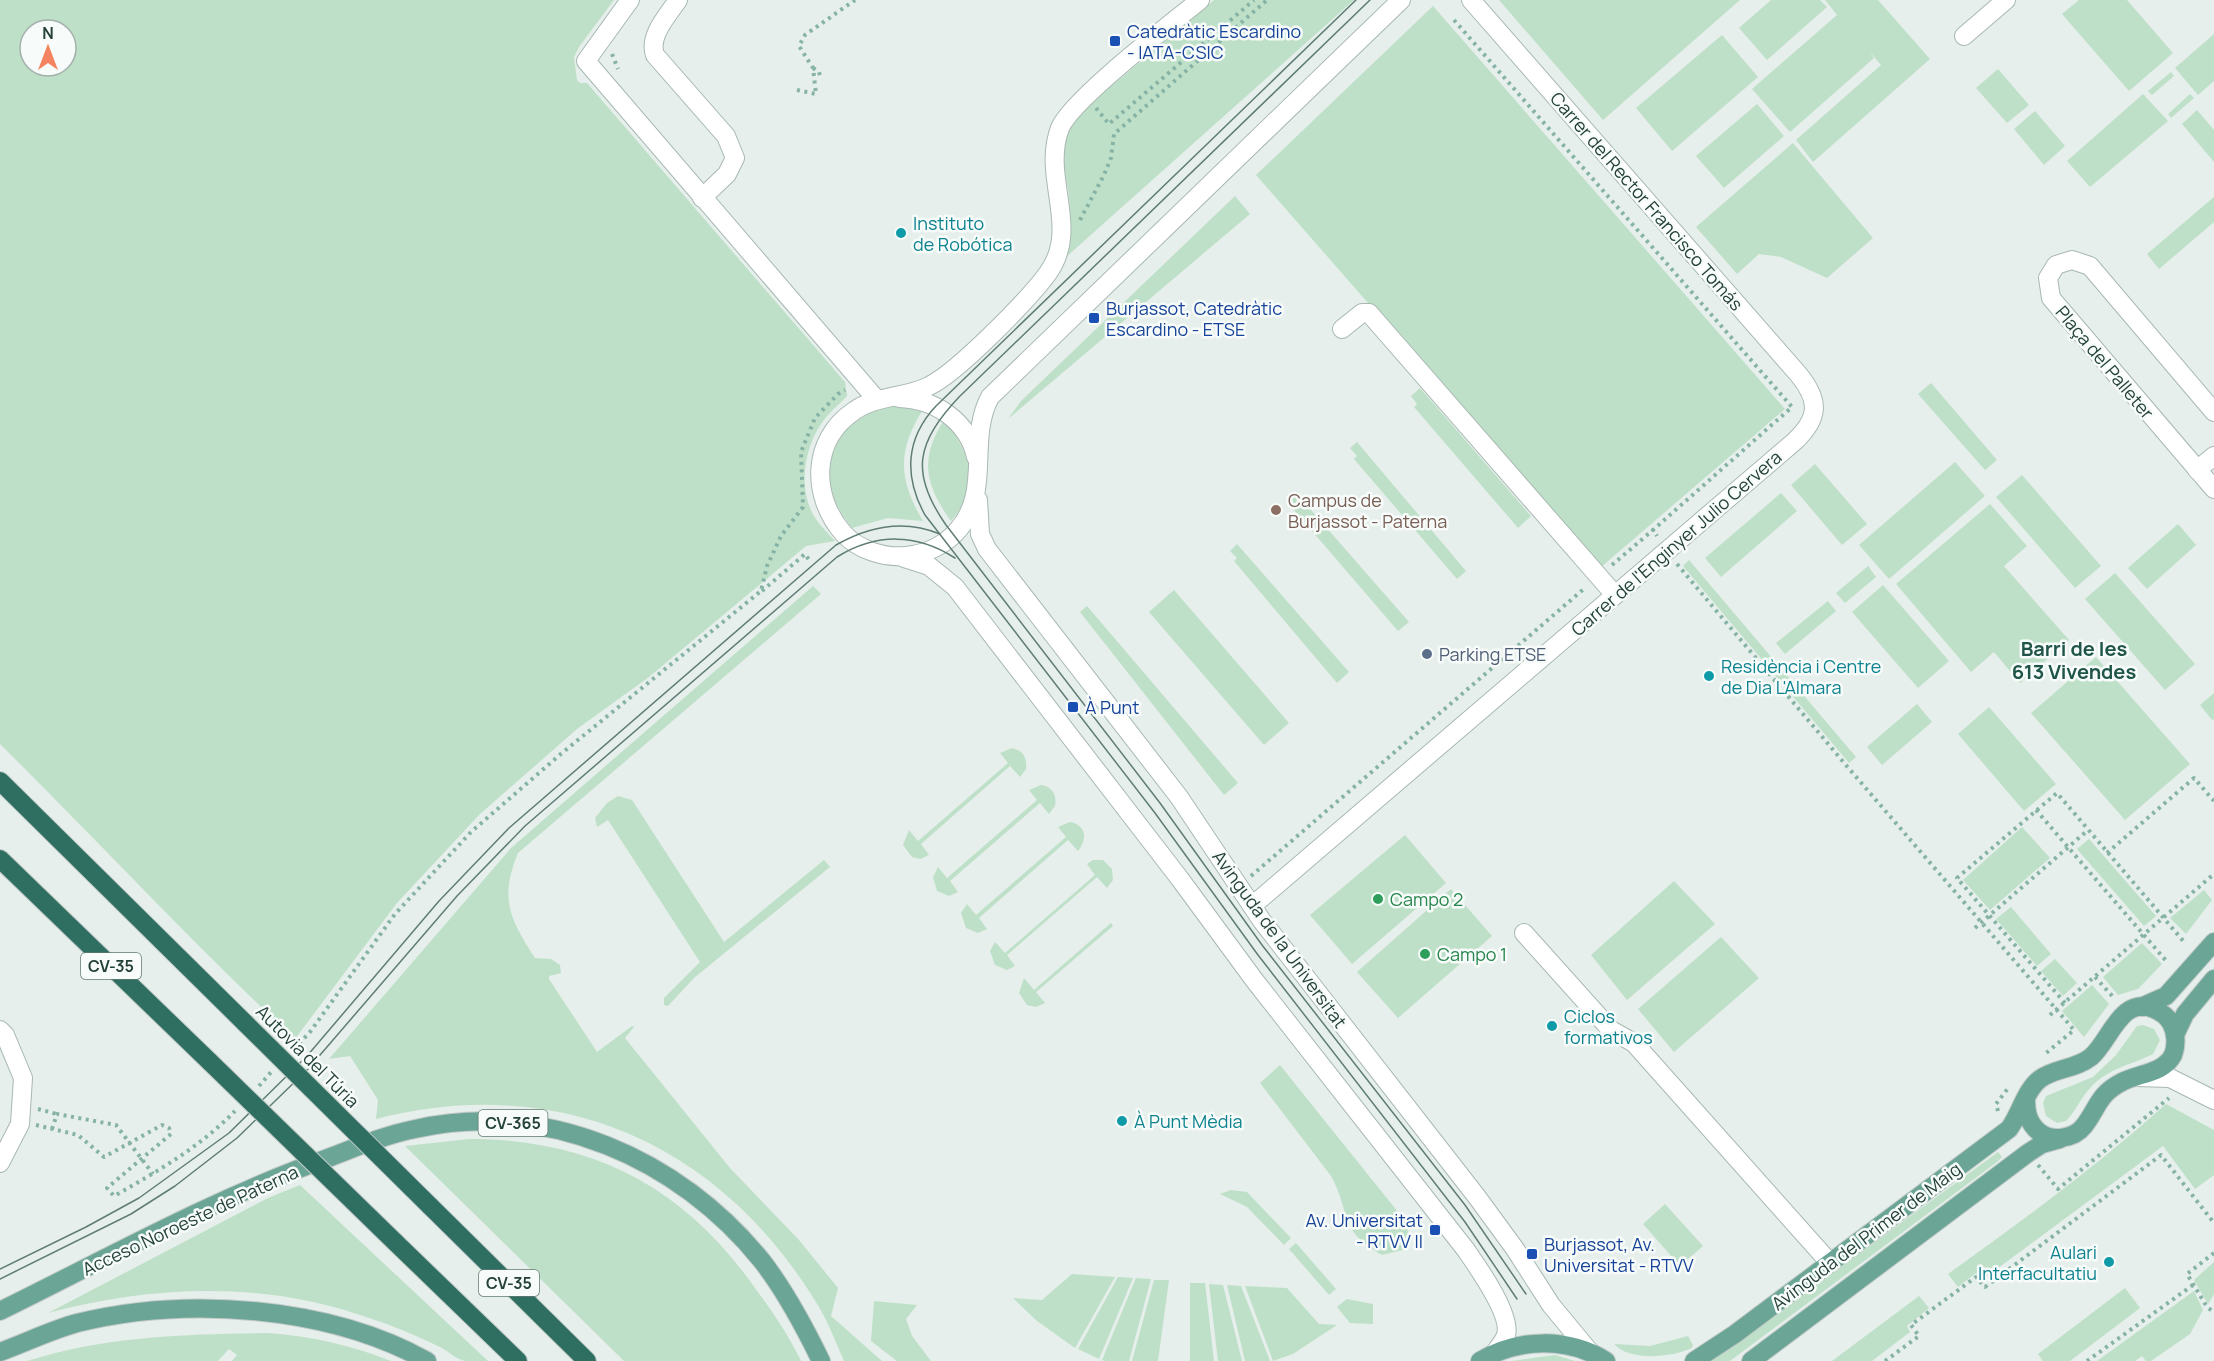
<svg xmlns="http://www.w3.org/2000/svg" width="2214" height="1361" font-family="Manrope,sans-serif">
  <rect width="100%" height="100%" fill="#e6efeb"/>
  <g fill="#bfe0c8" fill-rule="evenodd">
    <path d="M 0,0 L 614,0 L 579,47 L 574,57 L 577,80 L 580,83 L 587,83 L 845,382 L 847,396 C 841,403 833,409 827,416 C 807,440 798,478 810,508 C 815,521 826,531 835,541 L 806,546 L 649,677 L 577,729 L 479,815 L 397,903 L 295,1039 C 193,944 99,842 0,744 ZM 30,30 L 66,30 L 66,66 L 30,66 Z"/>
    <path d="M 1214,0 L 1354,0 L 1065,258 C 1068,241 1072,224 1070,207 C 1067,160 1050,160 1079,113 Z"/>
    <polygon points="1499,0 1740,0 1603,120"/>
    <polygon points="1771,0 1820,0 1827,7 1767,60 1739,28"/>
    <polygon points="1825,0 1878,0 1930,59 1813,162 1796,140 1881,65 1869,51 1874,58 1790,132 1752,89 1837,15"/>
    <polygon points="2079,0 2127,0 2173,53 2129,91 2062,14"/>
    <polygon points="1433,6 1785,409 1600,568 1256,175"/>
    <polygon points="2214,34 2214,81 2198,95 2175,68"/>
    <polygon points="1722,35 1758,77 1672,151 1636,108"/>
    <polygon points="1998,69 2029,105 2007,123 1976,88"/>
    <polygon points="2171,72 2174,76 2152,95 2148,91"/>
    <polygon points="2143,94 2168,121 2090,187 2067,161"/>
    <polygon points="2190,94 2194,98 2171,118 2168,114"/>
    <polygon points="1757,104 1784,136 1724,188 1696,156"/>
    <polygon points="2197,110 2214,130 2214,162 2182,124"/>
    <polygon points="2035,111 2065,146 2044,165 2014,129"/>
    <polygon points="1793,143 1873,238 1827,278 1781,257 1759,254 1737,274 1696,227"/>
    <polygon points="1235,196 1250,214 1008,419 1021,401"/>
    <polygon points="2214,197 2214,222 2159,269 2147,254"/>
    <polygon points="1931,383 1997,460 1985,470 1918,394"/>
    <polygon points="1420,388 1531,516 1518,528 1414,407 1417,404 1411,396"/>
    <path d="M 898,404 L 924,408 C 897,450 898,479 923,521 L 888,518 L 852,528 C 808,475 831,416 898,404 Z"/>
    <path d="M 944,420 C 971,453 981,486 951,521 C 925,485 919,459 944,420 Z"/>
    <polygon points="1357,442 1466,571 1457,579 1354,459 1357,456 1350,448"/>
    <polygon points="1955,462 1985,496 1889,579 1859,545"/>
    <polygon points="1815,464 1867,524 1842,545 1791,485"/>
    <polygon points="2022,475 2101,566 2075,588 1996,497"/>
    <polygon points="1781,493 1797,511 1721,577 1705,558"/>
    <polygon points="1297,494 1409,622 1398,631 1294,510 1297,507 1290,499"/>
    <polygon points="1990,504 2027,546 2004,566 2069,640 2020,683 1994,652 1971,672 1896,584"/>
    <polygon points="2178,524 2196,545 2147,589 2128,568"/>
    <polygon points="1237,544 1349,672 1337,683 1234,561 1237,558 1230,551"/>
    <polygon points="1689,560 1856,757 1849,763 1683,566"/>
    <polygon points="1868,566 1876,577 1845,603 1836,593"/>
    <polygon points="2115,573 2195,664 2165,690 2085,599"/>
    <polygon points="1883,585 1949,661 1918,688 1852,612"/>
    <path d="M 813,586 L 821,594 L 518,853 C 499,899 510,919 535,958 L 551,959 L 560,965 L 561,973 L 549,976 L 549,979 L 597,1052 L 632,1026 L 634,1027 L 625,1038 L 730,1168 L 799,1240 L 838,1288 L 831,1316 L 882,1361 L 844,1361 C 836,1343 829,1324 819,1307 C 721,1144 561,1072 376,1119 L 378,1100 L 350,1056 L 329,1059 L 511,848 Z"/>
    <polygon points="1174,590 1289,723 1264,745 1149,612"/>
    <polygon points="1828,601 1836,611 1785,654 1776,643"/>
    <polygon points="1087,606 1238,783 1224,795 1080,612"/>
    <polygon points="2096,657 2190,764 2125,820 2031,713"/>
    <polygon points="2214,693 2214,719 2212,720 2200,705"/>
    <polygon points="1917,704 1932,722 1882,765 1867,747"/>
    <polygon points="1989,707 2056,784 2024,811 1958,734"/>
    <path d="M 1012,748 C 1024,751 1027,758 1026,769 L 1020,777 L 1010,766 L 921,844 L 929,855 L 920,859 L 912,857 L 903,845 L 909,830 L 918,841 L 1008,763 L 1000,753 Z"/>
    <path d="M 1041,785 C 1053,787 1057,795 1055,806 L 1049,814 L 1040,803 L 950,881 L 958,892 L 949,896 L 937,891 L 933,877 L 938,867 L 947,878 L 1037,800 L 1029,790 Z"/>
    <polygon points="618,796 632,800 724,942 824,860 830,867 694,978 668,1006 664,1005 664,998 700,962 608,820 597,827 595,818 607,803"/>
    <path d="M 1070,822 C 1086,825 1088,839 1078,851 L 1068,840 L 979,918 L 987,929 L 978,933 L 966,928 L 961,913 L 967,904 L 976,915 L 1066,837 L 1058,827 Z"/>
    <polygon points="2022,827 2050,858 1990,910 1963,880"/>
    <polygon points="1405,835 1446,883 1352,964 1310,915"/>
    <polygon points="2089,839 2156,916 2144,926 2077,849"/>
    <polygon points="1093,860 1103,860 1112,869 1113,880 1107,888 1097,877 1007,955 1015,966 1007,970 995,965 990,951 995,942 1005,953 1095,875 1087,864"/>
    <polygon points="1674,881 1715,924 1627,1000 1591,955"/>
    <polygon points="1451,889 1492,936 1398,1018 1357,972"/>
    <polygon points="2204,890 2212,900 2186,934 2170,918"/>
    <polygon points="2011,907 2051,954 2037,966 1996,919"/>
    <polygon points="1111,923 1113,926 1036,992 1045,1003 1036,1007 1027,1005 1019,993 1024,978 1034,990"/>
    <polygon points="1721,937 1759,978 1674,1052 1638,1009"/>
    <polygon points="2142,943 2162,964 2138,989 2118,995 2103,977"/>
    <polygon points="2055,959 2077,983 2063,996 2041,971"/>
    <polygon points="2092,985 2109,1004 2084,1037 2062,1011"/>
    <path d="M 2143,1025 L 2154,1029 L 2160,1040 L 2153,1054 C 2131,1065 2109,1068 2091,1087 C 2081,1097 2076,1111 2066,1121 L 2057,1123 L 2046,1116 L 2043,1103 L 2046,1096 L 2093,1077 L 2116,1055 L 2137,1026 Z"/>
    <path d="M 1280,1065 L 1406,1222 L 1408,1232 L 1403,1250 L 1382,1255 C 1337,1229 1352,1215 1331,1176 L 1260,1083 Z"/>
    <path d="M 2166,1104 L 2214,1130 L 2214,1175 L 2195,1189 L 2163,1146 L 1982,1280 L 1976,1273 L 1958,1287 L 1948,1274 C 2023,1220 2097,1166 2166,1104 Z"/>
    <path d="M 469,1139 C 593,1139 684,1187 755,1288 C 772,1311 788,1334 801,1361 L 624,1361 L 405,1146 Z"/>
    <polygon points="1998,1152 2002,1157 1997,1162 1730,1361 1712,1361"/>
    <path d="M 300,1185 L 488,1361 C 481,1361 473,1361 466,1361 C 457,1360 449,1352 442,1348 C 417,1336 392,1325 366,1317 C 264,1281 152,1285 48,1313 L 268,1198 Z"/>
    <polygon points="1231,1190 1247,1192 1291,1238 1284,1245 1247,1207 1220,1194"/>
    <polygon points="1665,1204 1703,1246 1680,1266 1643,1224"/>
    <polygon points="1296,1243 1336,1289 1329,1295 1289,1249"/>
    <polygon points="2214,1262 2214,1294 2208,1304 2194,1280"/>
    <polygon points="1072,1274 1115,1277 1075,1348 1037,1321 1013,1298 1042,1300"/>
    <polygon points="1118,1277 1133,1278 1099,1359 1078,1349"/>
    <polygon points="1136,1278 1151,1279 1129,1361 1105,1361 1102,1360"/>
    <polygon points="1154,1280 1169,1280 1158,1361 1132,1361"/>
    <polygon points="1190,1283 1205,1283 1214,1361 1190,1361"/>
    <polygon points="1209,1284 1223,1285 1242,1361 1218,1361"/>
    <polygon points="1227,1285 1241,1286 1270,1361 1245,1361"/>
    <polygon points="1245,1286 1287,1288 1319,1324 1337,1325 1293,1354 1273,1361"/>
    <polygon points="2125,1288 2140,1308 2070,1361 2043,1361 2038,1354"/>
    <polygon points="2194,1291 2203,1310 2190,1334 2151,1361 2146,1361 2142,1356 2135,1361 2097,1361"/>
    <polygon points="1919,1296 1929,1308 1907,1326 1910,1332 1872,1361 1832,1361"/>
    <polygon points="1347,1299 1373,1304 1373,1324 1350,1323 1337,1307"/>
    <polygon points="874,1301 917,1305 906,1319 912,1336 931,1361 897,1361 871,1341"/>
    <path d="M 268,1333 C 312,1336 350,1345 391,1361 L 232,1361 L 237,1355 L 229,1349 L 218,1361 L 27,1361 C 106,1336 186,1334 268,1333 Z"/>
    <path d="M 1688,1336 L 1693,1345 L 1692,1348 C 1670,1358 1629,1361 1614,1344 L 1650,1346 Z"/>
    <polygon points="1555,1355 1575,1361 1511,1361"/>
  </g>
  <g fill="none" stroke-linecap="round" stroke-linejoin="round">
    <g stroke="#a8b8b2" stroke-width="20">
      <g id="minor">
        <polyline points="630,0 586,61 877,400"/>
        <path d="M 678,0 C 668,15 648,36 655,55 L 726,136 L 735,158 L 727,174 L 702,198"/>
        <path d="M 1200,0 C 1172,23 1071,100 1060,128 C 1041,178 1081,227 1048,273 C 1029,299 958,372 929,386 C 906,398 876,395 854,411 C 811,440 811,496 843,533 C 858,550 884,558 906,556 C 926,554 945,545 958,530 C 992,491 967,440 990,397 L 1401,0"/>
        <polyline points="1964,36 2006,0"/>
        <polyline points="1342,329 1362,313 1369,313 1615,595"/>
        <path d="M 899,398 C 935,399 968,421 976,457"/>
        <polyline points="2214,412 2090,266 2072,260 2056,265 2048,278 2051,298 2214,489"/>
        <polyline points="2197,470 2214,456"/>
        <polyline points="978,500 980,534 987,549 1179,797 1262,921 1477,1197 1515,1249 1551,1305 1589,1351"/>
        <path d="M 904,558 L 929,566 L 955,587 L 1180,879 L 1255,981 L 1466,1250 C 1477,1266 1512,1315 1506,1335 C 1504,1341 1499,1347 1496,1351"/>
        <path d="M 1252,906 L 1795,441 C 1819,418 1820,401 1799,375 L 1471,0"/>
        <polyline points="1524,933 1611,1030 1634,1043 1830,1263"/>
        <polyline points="0,1030 5,1035 23,1078 20,1124 0,1163"/>
        <polyline points="2137,1077 2170,1078 2214,1100"/>
      </g>
    </g>
    <g stroke="#c2cac8" stroke-width="20">
      <g id="major">
        <polyline points="2141,1007 2166,996 2214,942"/>
        <polyline points="2175,1035 2185,1014 2214,979"/>
        <path d="M 0,1311 C 108,1258 215,1198 328,1158 C 357,1147 385,1135 415,1129 C 547,1100 679,1158 762,1261 C 786,1292 804,1326 821,1361"/>
        <path d="M 0,1352 C 25,1343 51,1330 77,1323 C 187,1296 328,1306 427,1361"/>
        <path d="M 1480,1361 C 1518,1338 1568,1337 1606,1361"/>
        <path d="M 1694,1361 L 1735,1334 L 2009,1129 C 2020,1114 2026,1089 2040,1079 C 2055,1068 2076,1069 2091,1057 C 2110,1041 2121,995 2154,1009 C 2161,1012 2167,1016 2171,1023 C 2176,1032 2177,1045 2173,1055 C 2163,1074 2139,1073 2122,1082 C 2098,1094 2098,1108 2084,1126 C 2074,1139 2051,1142 2039,1132 C 2028,1123 2026,1112 2026,1099"/>
        <polyline points="1751,1361 2028,1153 2042,1144 2060,1139"/>
      </g>
    </g>
    <g stroke="#c2cac8" stroke-width="20">
      <g id="highway">
        <polyline points="0,781 245,1023"/>
        <polyline points="0,859 210,1062"/>
        <polyline points="430,1206 587,1361"/>
        <polyline points="395,1242 518,1361"/>
      </g>
    </g>
    <g stroke="#86b3a5" stroke-width="4" stroke-dasharray="3 4.5" stroke-linecap="butt">
      <polyline points="1454,20 1792,407 1653,530 1657,536"/>
      <polyline points="612,54 618,69"/>
      <polyline points="813,68 819,72 821,79"/>
      <polyline points="797,90 816,94 813,68 799,46 805,35 855,0"/>
      <polyline points="1096,108 1109,124 1254,0"/>
      <polyline points="1080,220 1104,175 1111,158 1114,134 1267,0"/>
      <polyline points="1677,564 1845,764 2074,1030 2045,1054"/>
      <polyline points="1612,565 1653,530"/>
      <polyline points="762,591 805,554 809,560"/>
      <polyline points="2036,810 2168,963"/>
      <polyline points="2107,853 2194,778 2214,801"/>
      <polyline points="1251,876 1586,587"/>
      <polyline points="1975,928 2088,830"/>
      <polyline points="2095,977 2115,999"/>
      <polyline points="2065,1003 1957,878 2057,793 2185,943"/>
      <polyline points="2050,1015 2214,874"/>
      <polyline points="294,1049 310,1032 395,914 471,832 562,753 761,591 767,566 781,536 803,507 801,452 815,418 838,394 845,390"/>
      <polyline points="259,1086 272,1071"/>
      <polyline points="38,1109 57,1114"/>
      <polyline points="1998,1111 1996,1104 2009,1087"/>
      <path d="M 36,1125 L 78,1135 L 104,1157 L 162,1125 L 169,1128 L 171,1134 L 107,1188 L 114,1196 C 158,1171 200,1147 235,1111"/>
      <polyline points="52,1129 57,1114 116,1125 153,1174"/>
      <polyline points="2038,1165 2058,1189 2169,1098"/>
      <polyline points="2214,1253 2187,1274 2207,1307 2214,1312"/>
      <polyline points="1885,1361 1919,1336 1911,1325 1976,1277 1985,1287 2161,1155 2214,1223"/>
      <polyline points="2087,1361 2193,1285"/>
    </g>
    <use href="#minor" stroke="#fff" stroke-width="18"/>
    <use href="#major" stroke="#6aa596" stroke-width="18"/>
    <use href="#highway" stroke="#2f6f62" stroke-width="18"/>
    <g stroke="#5f7d75" stroke-width="1.5">
      <path d="M 1356,0 L 936,406 C 905,439 904,477 925,515 L 1155,813 L 1258,955 L 1465,1222 L 1517,1299"/>
      <path d="M 1370,0 L 959,397 C 917,442 909,472 946,525 L 1160,803 L 1262,945 L 1465,1205 L 1526,1294"/>
      <path d="M 0,1269 L 86,1227 L 139,1198 L 229,1133 L 307,1056 L 439,901 L 509,828 L 836,545 C 869,526 904,519 940,534"/>
      <path d="M 0,1279 L 131,1214 L 175,1186 L 237,1138 L 308,1069 L 457,896 L 525,826 L 837,557 C 876,533 917,533 955,558"/>
    </g>
    <g stroke="#c2cac8" stroke-width="20" stroke-linecap="butt">
      <g id="highway-bridge">
        <polyline points="245,1023 430,1206"/>
        <polyline points="210,1062 395,1242"/>
      </g>
    </g>
    <use href="#highway-bridge" stroke="#2f6f62" stroke-width="18"/>
  </g>
  <g fill="#1a4fb4" stroke="#f7fbf9" stroke-width="2">
    <rect x="1109" y="35" width="12" height="12" rx="3"/>
    <rect x="1088" y="312" width="12" height="12" rx="3"/>
    <rect x="1067" y="701" width="12" height="12" rx="3"/>
    <rect x="1429" y="1224" width="12" height="12" rx="3"/>
    <rect x="1526" y="1248" width="12" height="12" rx="3"/>
  </g>
  <g fill="#0f9aa8" stroke="#f7fbf9" stroke-width="2">
    <circle cx="901" cy="233" r="6"/>
    <circle cx="1709" cy="676" r="6"/>
    <circle cx="1552" cy="1026" r="6"/>
    <circle cx="1122" cy="1121" r="6"/>
    <circle cx="2109" cy="1262" r="6"/>
  </g>
  <circle fill="#8d6e63" stroke="#f7fbf9" stroke-width="2" cx="1276" cy="510" r="6"/>
  <circle fill="#5c6f8a" stroke="#f7fbf9" stroke-width="2" cx="1427" cy="654" r="6"/>
  <g fill="#2e9e5b" stroke="#f7fbf9" stroke-width="2">
    <circle cx="1378" cy="899" r="6"/>
    <circle cx="1425" cy="954" r="6"/>
  </g>
  <g text-anchor="middle" dominant-baseline="central" stroke-width="5" stroke-linejoin="round" paint-order="stroke">
    <g fill="#f7fbf9" stroke="#637a73" stroke-width="1.5">
      <rect x="81" y="953" width="60" height="26" rx="4.5"/>
      <rect x="478.5" y="1110" width="69" height="26" rx="4.5"/>
      <rect x="479" y="1270" width="60" height="26" rx="4.5"/>
    </g>
    <g font-size="16" font-weight="bold" fill="#24423a">
      <text x="111" y="966">CV-35</text>
      <text x="513" y="1123">CV-365</text>
      <text x="509" y="1283">CV-35</text>
    </g>
    <g font-size="18" fill="#164399" stroke="#f7fbf9" text-anchor="start">
      <text x="1127" y="31">Catedràtic Escardino<tspan x="1127" dy="21">- IATA-CSIC</tspan></text>
      <text x="1106" y="308">Burjassot, Catedràtic<tspan x="1106" dy="21">Escardino - ETSE</tspan></text>
      <text x="1085" y="707">À Punt</text>
      <text x="1423" y="1220" text-anchor="end">Av. Universitat<tspan x="1423" dy="21">- RTVV II</tspan></text>
      <text x="1544" y="1244">Burjassot, Av.<tspan x="1544" dy="21">Universitat - RTVV</tspan></text>
    </g>
    <g font-size="18" fill="#24423a" stroke="#f7fbf9">
      <text transform="translate(1647 201) rotate(49)">Carrer del Rector Francisco Tomás</text>
      <text transform="translate(2105 362) rotate(50)">Plaça del Palleter</text>
      <text transform="translate(1676 543) rotate(-41)">Carrer de l'Enginyer Julio Cervera</text>
      <text transform="translate(1280 939) rotate(54)">Avinguda de la Universitat</text>
      <text transform="translate(308 1056) rotate(45)">Autovia del Túria</text>
      <text transform="translate(190 1220) rotate(-25)">Acceso Noroeste de Paterna</text>
      <text transform="translate(1866 1236) rotate(-37)">Avinguda del Primer de Maig</text>
    </g>
    <g font-size="18" fill="#0d838f" stroke="#f7fbf9" text-anchor="start">
      <text x="913" y="223">Instituto<tspan x="913" dy="21">de Robótica</tspan></text>
      <text x="1721" y="666">Residència i Centre<tspan x="1721" dy="21">de Dia L'Almara</tspan></text>
      <text x="1564" y="1016">Ciclos<tspan x="1564" dy="21">formativos</tspan></text>
      <text x="1134" y="1121">À Punt Mèdia</text>
      <text x="2097" y="1252" text-anchor="end">Aulari<tspan x="2097" dy="21">Interfacultatiu</tspan></text>
    </g>
    <g font-size="18" fill="#785e54" stroke="#f7fbf9" text-anchor="start">
      <text x="1288" y="500">Campus de<tspan x="1288" dy="21">Burjassot - Paterna</tspan></text>
    </g>
    <g font-size="18" fill="#4e5e75" stroke="#f7fbf9" text-anchor="start">
      <text x="1439" y="654">Parking ETSE</text>
    </g>
    <g font-size="18" fill="#27864d" stroke="#f7fbf9" text-anchor="start">
      <text x="1390" y="899">Campo 2</text>
      <text x="1437" y="954">Campo 1</text>
    </g>
    <g font-size="20" font-weight="bold" fill="#1f5548" stroke="#f7fbf9">
      <text x="2074" y="648">Barri de les<tspan x="2074" dy="23">613 Vivendes</tspan></text>
    </g>
  </g>
  <g transform="translate(48 48)"><circle r="28" fill="#f7fbf9" stroke="#a3b1ad" stroke-width="1.5"/>
  <path d="M0-4.5L10 22L0 15L-10 22Z" fill="#f4845f"/>
  <text y="-9" font-size="16" font-weight="bold" text-anchor="middle" fill="#24423a">N</text>
  </g>
</svg>
